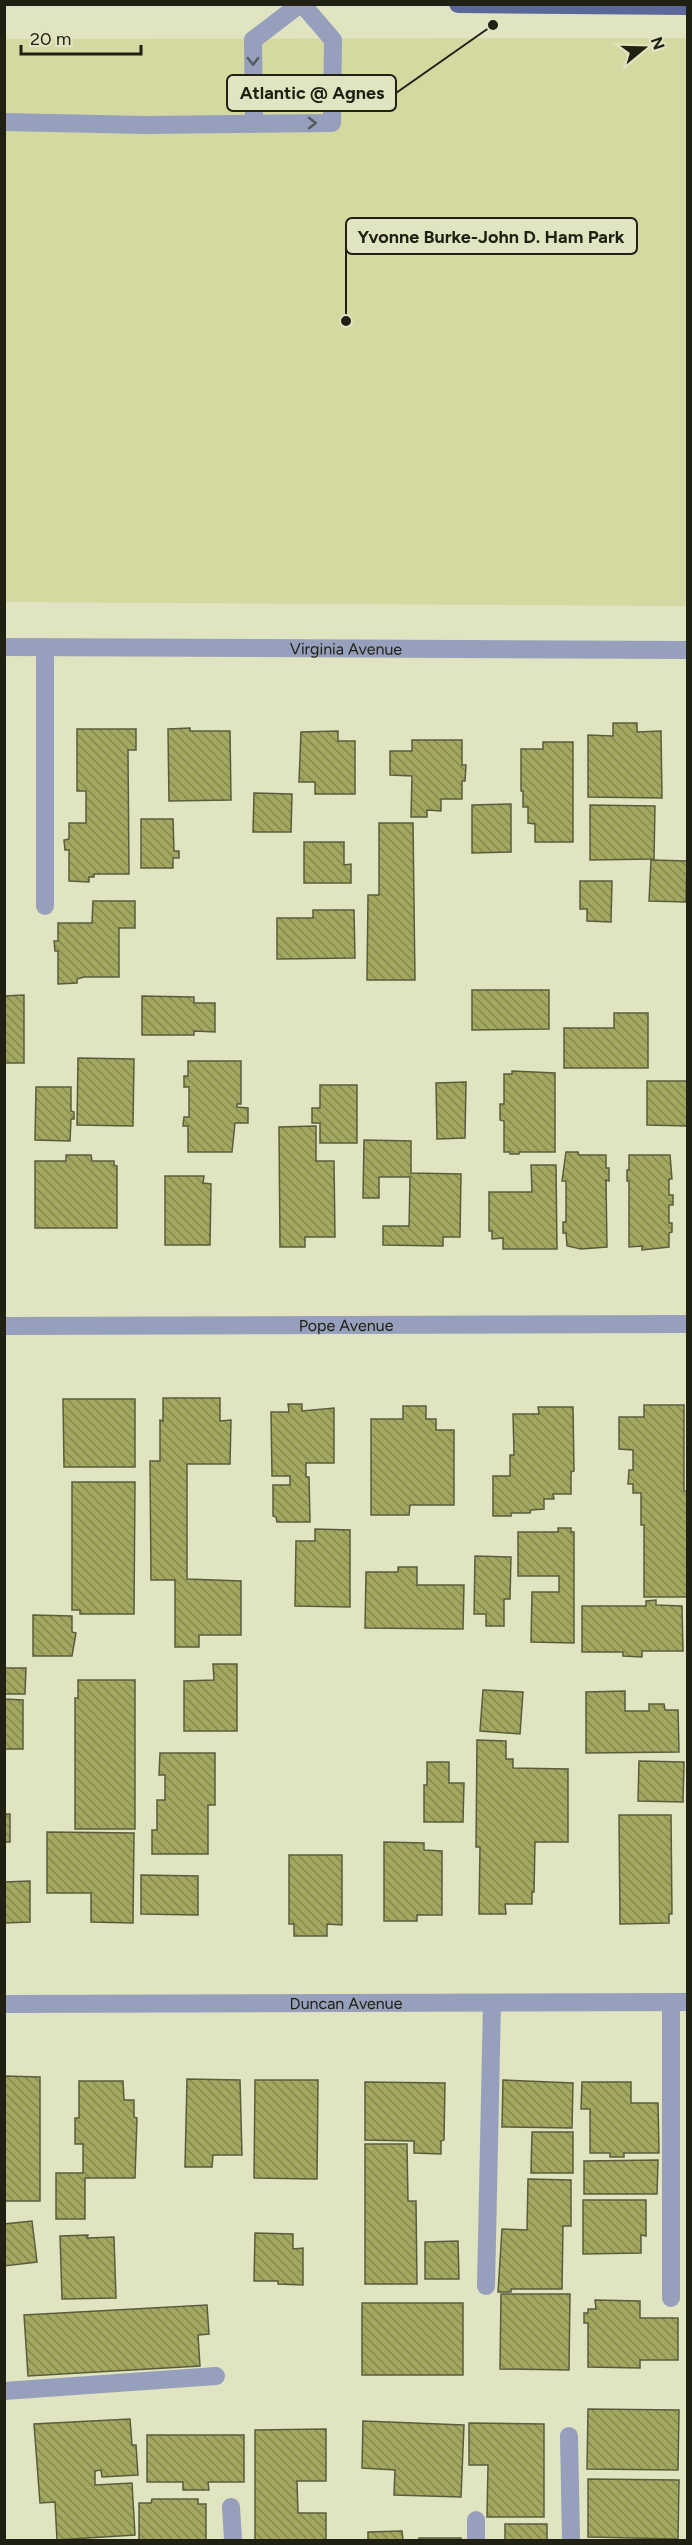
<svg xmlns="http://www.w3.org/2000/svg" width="692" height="2545" font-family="Figtree,sans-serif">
  <defs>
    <pattern id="building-back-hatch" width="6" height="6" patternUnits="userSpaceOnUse" patternTransform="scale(1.5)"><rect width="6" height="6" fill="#a3a760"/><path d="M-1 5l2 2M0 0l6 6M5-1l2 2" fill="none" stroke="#84884e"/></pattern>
  </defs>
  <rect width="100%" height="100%" fill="#e1e4c0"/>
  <polygon fill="#d4d8a1" points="687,38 687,606 5,602 5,39"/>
  <g fill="url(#building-back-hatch)" stroke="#5a5d3d" stroke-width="1.5">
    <polygon points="613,723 637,723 637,732 661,731 662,798 588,797 588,735 613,736"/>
    <polygon points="190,728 190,731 230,731 231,800 169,801 168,729"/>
    <polygon points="77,729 136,729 136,750 128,750 129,874 94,874 94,877 89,877 89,882 69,881 69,850 65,850 64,840 69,839 69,823 86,823 86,791 77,791"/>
    <polygon points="338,731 338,741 355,741 355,794 315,794 315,782 299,782 301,732"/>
    <polygon points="412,740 462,740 462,765 466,765 465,781 462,781 462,799 441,799 441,811 427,810 427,817 411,817 412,776 390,775 390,751 412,751"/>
    <polygon points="543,742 573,742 573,842 535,842 535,824 528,823 528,807 523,807 523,791 521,791 521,749 543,749"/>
    <polygon points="254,793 292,794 291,832 253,832"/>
    <polygon points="511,804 511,852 472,853 472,805"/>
    <polygon points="590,805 655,806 654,859 590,860"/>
    <polygon points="141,819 173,819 174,851 179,851 179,858 173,858 173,868 141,868"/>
    <polygon points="379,823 413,823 415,980 367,980 368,895 379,895"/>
    <polygon points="304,842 344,842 344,865 351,864 351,883 304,883"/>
    <polygon points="651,860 687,861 686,902 649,901"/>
    <polygon points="580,881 612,881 611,922 587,921 587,909 580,909"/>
    <polygon points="93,901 135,901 135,928 119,928 119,977 84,977 77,979 77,983 58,984 58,951 55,951 54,941 58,941 58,923 92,923"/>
    <polygon points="313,910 354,910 355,958 277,959 277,918 313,918"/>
    <polygon points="472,990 549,990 549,1029 472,1030"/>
    <polygon points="24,995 24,1063 4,1063 4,996"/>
    <polygon points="142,996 194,997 194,1003 215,1003 215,1032 194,1031 194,1035 142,1035"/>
    <polygon points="614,1013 648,1013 648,1068 564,1068 564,1028 614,1028"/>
    <polygon points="78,1058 134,1059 133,1126 77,1125"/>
    <polygon points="188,1061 241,1061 241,1104 237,1104 237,1107 248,1108 248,1123 235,1123 232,1152 188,1152 188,1126 183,1126 184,1117 189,1117 189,1087 184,1087 184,1076 188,1076"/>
    <polygon points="512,1071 555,1073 555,1152 519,1152 519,1154 510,1154 510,1152 504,1152 504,1121 500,1120 500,1104 504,1104 504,1074 512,1074"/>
    <polygon points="647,1081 688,1081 688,1126 647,1125"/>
    <polygon points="466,1082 465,1138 437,1139 436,1083"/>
    <polygon points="320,1085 357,1085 357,1143 320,1143 320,1123 312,1123 312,1108 320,1108"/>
    <polygon points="36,1087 71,1087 71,1111 74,1112 74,1119 71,1119 70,1141 35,1140"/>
    <polygon points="316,1126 316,1161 334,1161 335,1237 305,1237 305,1247 280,1247 279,1127"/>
    <polygon points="364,1140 411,1141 411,1173 461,1174 460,1237 443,1237 443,1246 383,1245 383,1226 409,1226 410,1177 379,1177 379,1198 363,1198"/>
    <polygon points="566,1152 578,1152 579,1155 606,1155 606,1168 609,1168 609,1181 606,1180 607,1247 581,1249 567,1246 566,1233 563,1233 563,1222 566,1222 566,1181 562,1181"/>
    <polygon points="66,1155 91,1155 92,1161 114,1161 114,1165 117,1166 117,1228 35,1228 35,1161 66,1161"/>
    <polygon points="629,1155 670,1155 672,1179 669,1179 669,1195 673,1195 673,1205 669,1205 669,1223 672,1223 672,1232 669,1233 669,1247 642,1250 642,1246 629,1247 629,1181 627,1181 627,1170 629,1170"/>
    <polygon points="531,1165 556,1165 557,1249 503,1249 503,1238 492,1239 492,1231 489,1231 489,1192 532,1192"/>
    <polygon points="165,1176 204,1176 203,1183 211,1184 210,1245 165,1245"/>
    <polygon points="163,1398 220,1398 220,1421 231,1420 230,1464 187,1464 187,1579 241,1581 241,1635 199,1635 199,1647 175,1647 175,1580 151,1580 150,1461 160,1461 160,1420 163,1421"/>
    <polygon points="63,1399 135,1399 135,1467 64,1467"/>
    <polygon points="288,1404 302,1404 302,1411 334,1408 334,1463 306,1463 306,1477 309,1477 310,1522 277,1522 276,1517 273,1516 273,1485 290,1485 290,1476 272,1476 271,1412 289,1412"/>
    <polygon points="644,1405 684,1405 684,1491 688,1492 687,1597 644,1597 644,1525 641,1525 641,1493 633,1493 633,1484 628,1484 629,1470 633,1470 633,1450 619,1449 619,1417 644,1417"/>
    <polygon points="403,1406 426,1406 426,1419 436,1419 436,1430 454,1430 454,1505 410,1505 409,1515 371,1515 371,1419 403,1419"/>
    <polygon points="538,1407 573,1407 574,1471 571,1472 571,1494 553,1494 554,1499 544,1499 544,1509 531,1510 530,1513 511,1513 511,1516 493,1516 493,1476 510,1476 510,1455 514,1455 513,1414 539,1414"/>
    <polygon points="72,1482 135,1482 134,1614 80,1614 80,1610 72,1610"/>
    <polygon points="558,1528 571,1528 571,1532 574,1532 574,1643 531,1642 532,1592 559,1592 559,1576 518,1576 518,1532 558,1532"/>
    <polygon points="315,1529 350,1530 350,1607 295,1606 296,1541 315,1541"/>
    <polygon points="475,1556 511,1557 510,1599 504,1599 504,1626 486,1626 486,1614 474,1614"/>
    <polygon points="398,1567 417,1567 417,1585 464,1585 463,1629 365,1628 366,1572 398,1572"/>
    <polygon points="656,1600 656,1605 682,1606 683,1651 642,1651 642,1657 623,1656 623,1652 582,1652 582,1606 646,1606 646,1601"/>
    <polygon points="33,1615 72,1616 72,1632 76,1633 72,1656 33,1656"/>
    <polygon points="213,1664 237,1664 237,1731 184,1731 184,1681 214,1680"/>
    <polygon points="4,1668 26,1668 25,1694 4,1694"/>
    <polygon points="78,1680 135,1680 135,1829 75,1829 75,1698 78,1698"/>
    <polygon points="483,1690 523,1692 520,1734 480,1731"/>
    <polygon points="625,1691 625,1711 649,1711 649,1704 664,1704 665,1710 678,1710 679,1752 586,1753 586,1692"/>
    <polygon points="4,1699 23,1700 23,1749 4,1749"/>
    <polygon points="477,1740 506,1741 506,1759 513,1759 513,1768 568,1769 568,1842 535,1842 534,1892 532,1892 532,1904 505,1904 506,1914 479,1914 480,1847 476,1847"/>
    <polygon points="160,1753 215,1753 215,1805 208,1805 208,1854 152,1854 152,1830 157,1830 157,1800 165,1800 165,1775 159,1775"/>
    <polygon points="639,1761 684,1762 683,1802 638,1801"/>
    <polygon points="427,1762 449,1762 449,1783 464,1783 463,1822 424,1822 424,1785 427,1785"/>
    <rect x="4" y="1814" width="6" height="28"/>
    <polygon points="619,1815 671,1815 672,1914 669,1914 669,1923 620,1924"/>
    <polygon points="47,1832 134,1833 133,1923 91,1922 91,1893 47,1893"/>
    <polygon points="384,1842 424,1843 424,1850 442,1851 442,1915 417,1915 417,1921 384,1921"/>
    <polygon points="289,1855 342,1855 342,1925 327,1924 327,1936 294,1936 294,1924 289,1924"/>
    <polygon points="141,1875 198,1876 198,1915 141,1914"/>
    <polygon points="30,1881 30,1922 4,1923 4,1882"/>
    <polygon points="4,2076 40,2077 40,2201 4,2201"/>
    <polygon points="187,2079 240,2080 242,2155 213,2155 212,2167 185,2167"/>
    <polygon points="255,2080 318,2080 317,2179 254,2178"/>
    <polygon points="503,2080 573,2083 572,2128 502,2127"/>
    <polygon points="79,2081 123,2081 124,2100 134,2100 134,2117 137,2118 135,2178 85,2178 85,2219 56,2219 56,2173 83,2173 83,2144 75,2144 75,2118 79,2118"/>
    <polygon points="365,2082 445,2083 444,2140 441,2141 441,2154 414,2153 414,2141 365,2140"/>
    <polygon points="582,2082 631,2082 631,2103 658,2103 659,2153 624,2153 624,2157 610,2157 610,2153 590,2153 590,2109 581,2109"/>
    <polygon points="532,2132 573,2132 573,2173 531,2173"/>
    <polygon points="365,2144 407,2144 408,2201 416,2201 417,2284 365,2284"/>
    <polygon points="658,2160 657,2194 584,2194 584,2161"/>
    <polygon points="528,2179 571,2180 571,2226 563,2226 562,2289 511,2289 511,2292 498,2292 502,2229 527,2230"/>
    <polygon points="583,2200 646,2200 646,2236 641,2235 641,2253 583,2254"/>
    <polygon points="32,2221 37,2262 4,2266 4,2224"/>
    <polygon points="255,2233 293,2234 293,2249 303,2248 303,2285 278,2284 278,2281 254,2281"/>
    <polygon points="88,2235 87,2238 114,2237 116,2298 62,2299 60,2236"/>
    <polygon points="458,2241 459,2279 425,2279 425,2242"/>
    <polygon points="501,2294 570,2294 569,2370 500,2369"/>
    <polygon points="595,2300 640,2301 640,2318 678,2318 678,2360 640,2360 640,2368 588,2367 588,2323 584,2323 584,2313 588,2313 588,2309 596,2309"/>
    <rect x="362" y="2303" width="101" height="72"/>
    <polygon points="207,2305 209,2334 198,2335 200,2366 28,2376 24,2315"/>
    <polygon points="588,2409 679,2410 678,2470 587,2469"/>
    <polygon points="130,2419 132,2445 136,2445 138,2475 102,2477 101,2470 95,2471 95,2485 132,2483 135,2535 57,2540 55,2502 40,2503 34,2424"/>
    <polygon points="363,2421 464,2425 461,2497 394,2495 395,2470 362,2468"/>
    <polygon points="469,2423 544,2424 544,2517 487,2517 488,2465 469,2465"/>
    <polygon points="326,2429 326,2481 297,2481 298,2513 326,2513 326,2540 255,2540 255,2430"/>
    <polygon points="147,2435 244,2435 244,2482 208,2482 209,2490 183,2490 183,2482 147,2482"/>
    <polygon points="588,2479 679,2480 678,2539 588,2537"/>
    <polygon points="152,2499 198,2499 198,2504 206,2504 206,2540 139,2540 139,2503 151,2503"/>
    <rect x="505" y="2524" width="42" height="16"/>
    <polygon points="402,2531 403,2540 368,2540 368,2532"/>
    <rect x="419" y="2538" width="42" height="2"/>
  </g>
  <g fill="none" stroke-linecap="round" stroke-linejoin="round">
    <g stroke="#969fbb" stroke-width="18">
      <polyline points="4,122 146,125 332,123 333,40 302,4"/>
      <polyline points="254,124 253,40 300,4"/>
      <path id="s1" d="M 4,647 L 688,650"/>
      <polyline points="45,906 45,647"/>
      <path id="s2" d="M 4,1326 L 688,1324"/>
      <path id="s3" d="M 4,2004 L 688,2002"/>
      <polyline points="486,2286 492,2003"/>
      <polyline points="671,2298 671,2002"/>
      <polyline points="4,2391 216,2376"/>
      <polyline points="569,2436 571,2540"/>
      <polyline points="231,2507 233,2540"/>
      <polyline points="476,2540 476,2520"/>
    </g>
    <polyline stroke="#596899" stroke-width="18" points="458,4 688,6"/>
  </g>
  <defs><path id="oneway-chevron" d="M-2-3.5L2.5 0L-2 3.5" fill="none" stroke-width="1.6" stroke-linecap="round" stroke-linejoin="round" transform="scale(1.5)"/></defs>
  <g stroke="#555a5f">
    <use href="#oneway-chevron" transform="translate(253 61) rotate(90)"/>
    <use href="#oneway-chevron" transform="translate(312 123)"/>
  </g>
  <g text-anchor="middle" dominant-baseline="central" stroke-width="5" stroke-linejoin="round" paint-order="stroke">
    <g font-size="16" fill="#202113" stroke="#e1e4c0">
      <text stroke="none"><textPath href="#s1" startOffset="342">Virginia Avenue</textPath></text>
      <text stroke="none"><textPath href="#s2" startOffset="342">Pope Avenue</textPath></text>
      <text stroke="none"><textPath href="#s3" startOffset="342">Duncan Avenue</textPath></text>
    </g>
  </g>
  <path fill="none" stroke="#202113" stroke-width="2" d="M493 25L396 93M346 321L346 236"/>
  <g fill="#202113" stroke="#e1e4c0" stroke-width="2">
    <circle cx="493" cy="25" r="6"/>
    <circle cx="346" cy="321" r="6"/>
  </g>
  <g fill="#e1e4c0" stroke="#202113" stroke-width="2">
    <rect x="227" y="75" width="169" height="36" rx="6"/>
    <rect x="346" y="218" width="291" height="36" rx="6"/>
  </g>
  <g font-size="18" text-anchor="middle" font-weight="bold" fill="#202113">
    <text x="312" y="99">Atlantic @ Agnes</text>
    <text x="491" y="243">Yvonne Burke-John D. Ham Park</text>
  </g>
  <rect width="692" height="2545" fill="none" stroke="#202113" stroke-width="12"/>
  <g transform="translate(644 48) rotate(71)" stroke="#e1e4c0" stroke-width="4.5" paint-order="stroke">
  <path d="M0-4.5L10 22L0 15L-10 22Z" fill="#202113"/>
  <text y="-9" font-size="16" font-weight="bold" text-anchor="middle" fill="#202113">N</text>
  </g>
  <path d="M21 45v9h120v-9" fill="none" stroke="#202113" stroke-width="3"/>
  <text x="30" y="45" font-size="18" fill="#202113" stroke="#e1e4c0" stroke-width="4.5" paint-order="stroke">20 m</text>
</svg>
